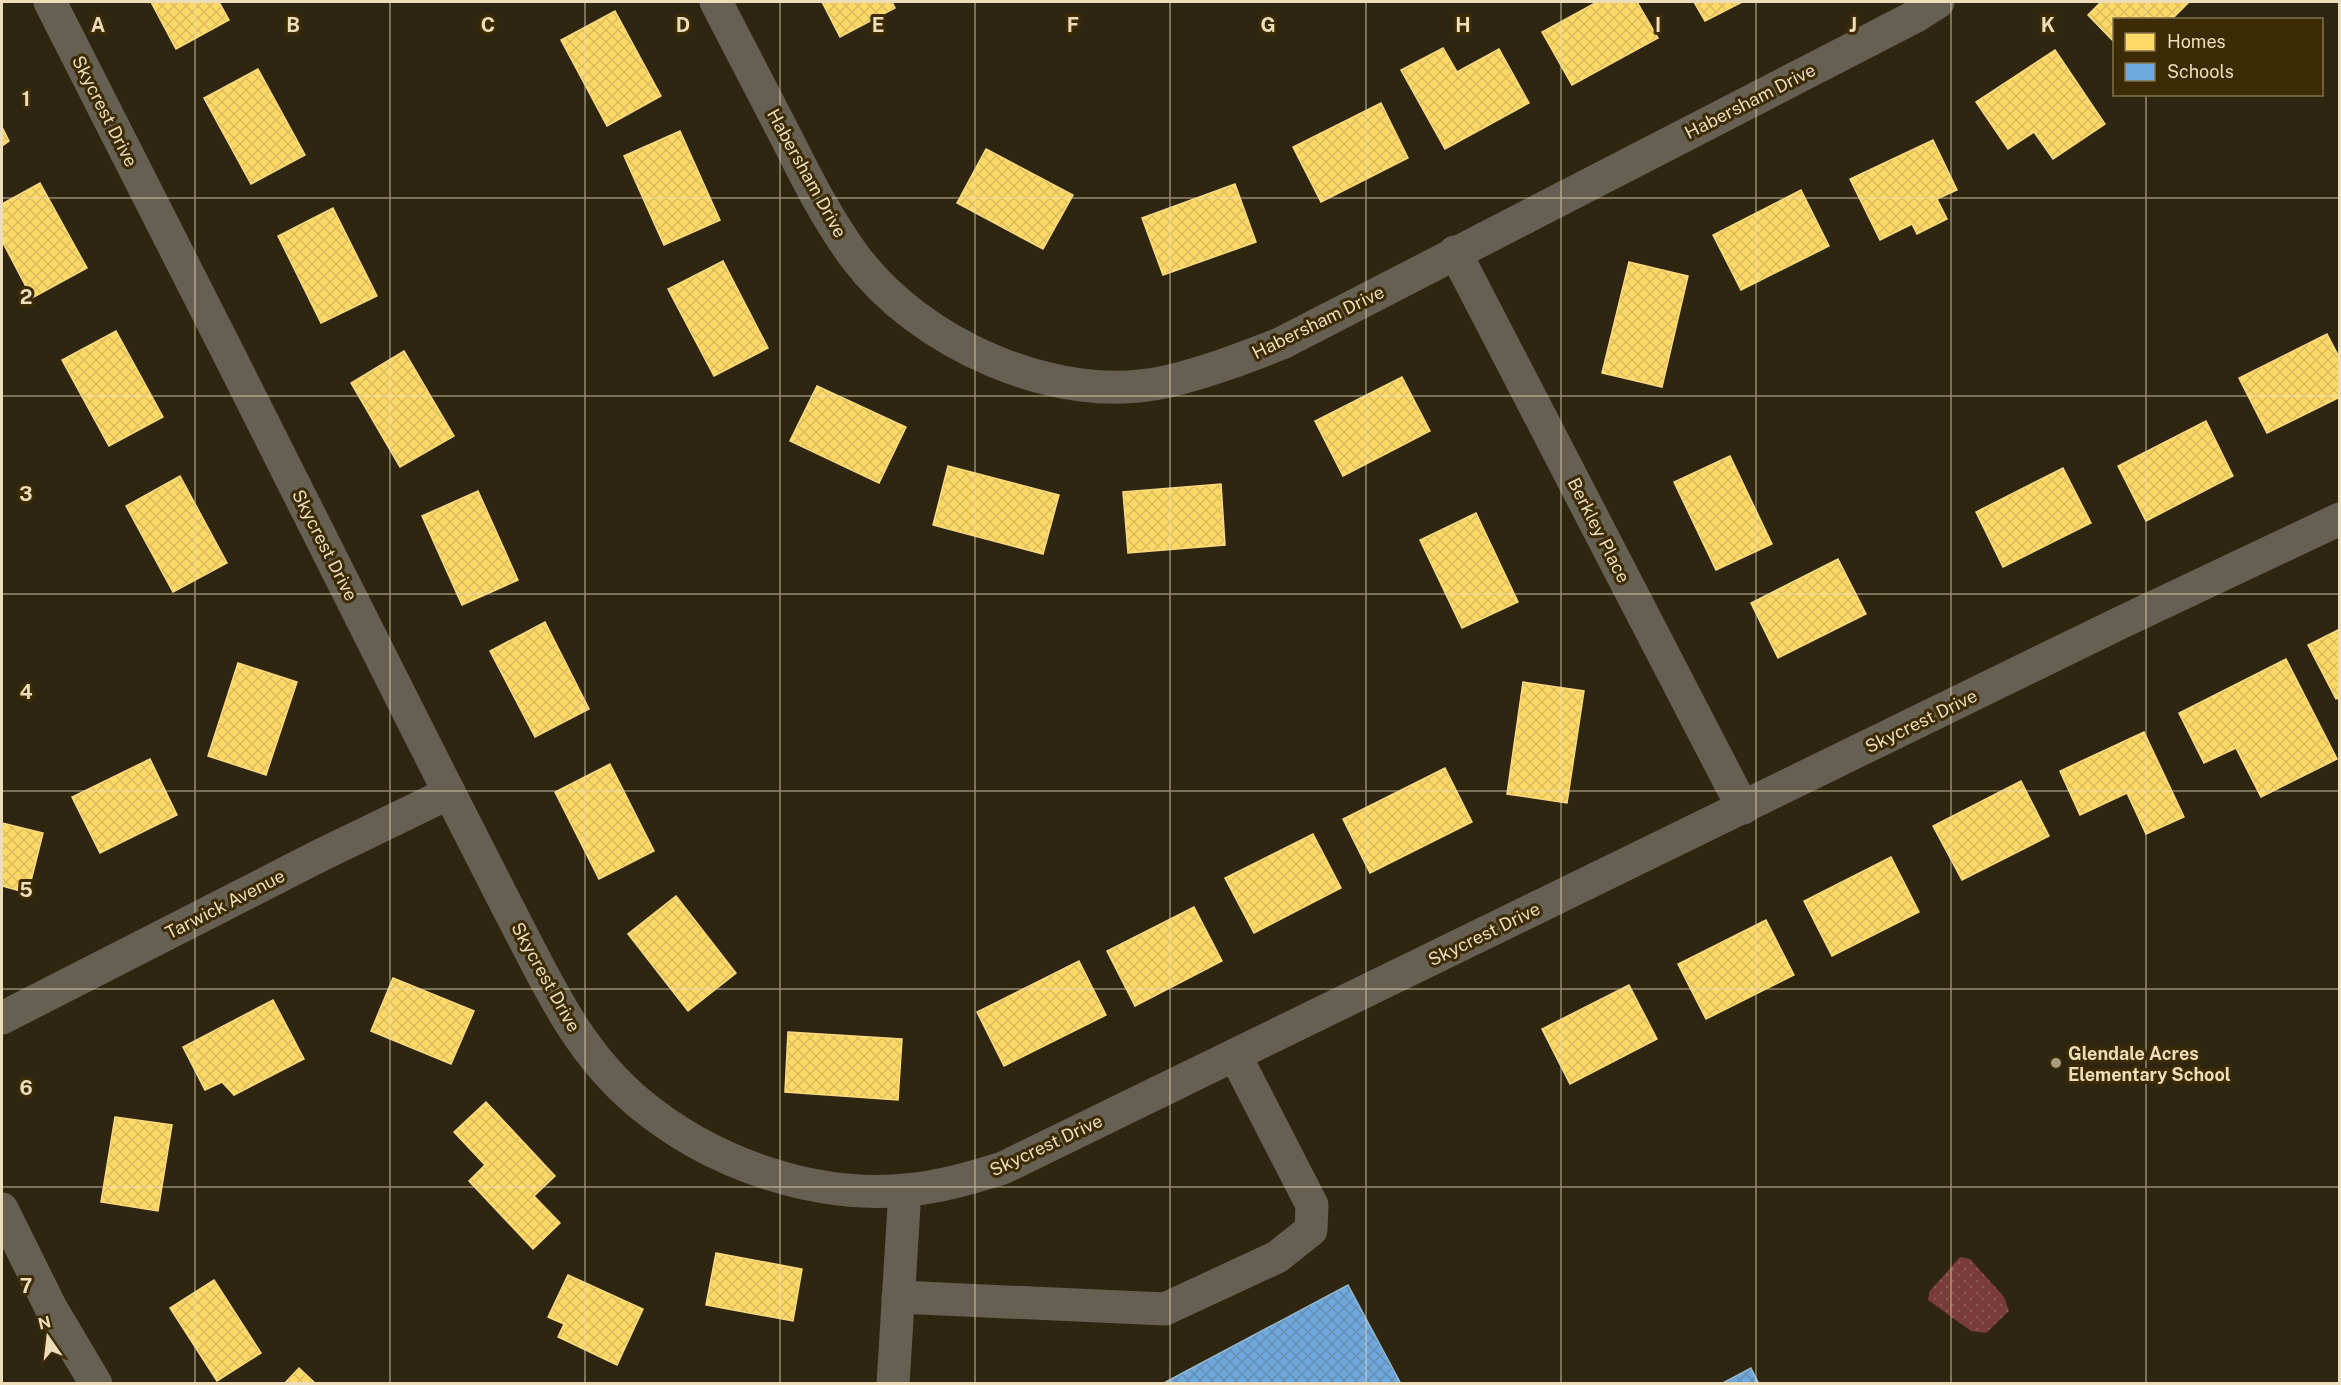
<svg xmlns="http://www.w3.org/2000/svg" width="2341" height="1385" font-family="'Public Sans',sans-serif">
  <defs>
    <pattern id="grass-dots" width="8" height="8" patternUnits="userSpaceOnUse" patternTransform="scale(1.5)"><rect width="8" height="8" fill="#793c38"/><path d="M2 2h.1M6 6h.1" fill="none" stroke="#8c5853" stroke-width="1.8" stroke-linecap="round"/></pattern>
    <pattern id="homes-cross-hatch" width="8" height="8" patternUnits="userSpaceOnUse" patternTransform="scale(1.5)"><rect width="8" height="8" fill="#ffd966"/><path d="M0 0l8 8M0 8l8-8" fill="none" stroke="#dabb5d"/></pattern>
    <pattern id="schools-cross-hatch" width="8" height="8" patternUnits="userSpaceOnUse" patternTransform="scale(1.5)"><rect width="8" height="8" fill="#6fa8dc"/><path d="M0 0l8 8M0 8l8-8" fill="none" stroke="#658eb3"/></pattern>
  </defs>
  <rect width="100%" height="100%" fill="#2f2611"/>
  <polygon fill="url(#grass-dots)" points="1960,1257 1970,1259 2004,1297 2009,1311 1986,1333 1971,1331 1928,1300 1930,1291"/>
  <g fill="url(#homes-cross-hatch)" stroke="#fada80" stroke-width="1.5">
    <polygon points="151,2 219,2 229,20 176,49"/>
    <polygon points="822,2 892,2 895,8 840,37"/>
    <polygon points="1597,2 1637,2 1658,38 1572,85 1542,32"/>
    <polygon points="1694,2 1742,2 1705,21"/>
    <polygon points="2101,2 2189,2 2171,20 2114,20 2114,42 2088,15"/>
    <polygon points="615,11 661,96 607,126 561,40"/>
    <polygon points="1443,48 1457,72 1499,49 1529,103 1445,149 1401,70"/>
    <polygon points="2055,50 2105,124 2053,159 2034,132 2008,149 1976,102"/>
    <polygon points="258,69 305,155 251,184 204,98"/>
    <polygon points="1381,103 1408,158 1321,202 1293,147"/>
    <polygon points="2,127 9,141 2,146"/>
    <polygon points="680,131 720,220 664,245 624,156"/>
    <polygon points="1933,140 1957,190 1937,199 1947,219 1917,234 1912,224 1880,240 1850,179"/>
    <polygon points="986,149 1073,195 1043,249 957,203"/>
    <polygon points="40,183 87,268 32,298 2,241 2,204"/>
    <polygon points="1235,184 1256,242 1163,275 1142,218"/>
    <polygon points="1801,190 1829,246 1741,290 1713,235"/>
    <polygon points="333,208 377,296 321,323 278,236"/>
    <polygon points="723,261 768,348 714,376 668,289"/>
    <polygon points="1629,262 1688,276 1662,387 1602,373"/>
    <polygon points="116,331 163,417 109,446 62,360"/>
    <polygon points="2327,334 2340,359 2340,397 2267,433 2239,378"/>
    <polygon points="404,351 454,436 400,467 351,383"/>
    <polygon points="1402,377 1430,431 1343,476 1315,421"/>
    <polygon points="817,386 906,427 879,483 790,441"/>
    <polygon points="2206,421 2233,476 2146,521 2118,466"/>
    <polygon points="1730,456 1772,544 1716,570 1674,482"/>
    <polygon points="948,466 1059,495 1043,554 933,525"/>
    <polygon points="2063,468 2091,523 2003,567 1976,512"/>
    <polygon points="180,476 227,563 173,592 126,506"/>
    <polygon points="1221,484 1225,545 1128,553 1123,492"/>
    <polygon points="478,491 518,580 462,605 422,516"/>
    <polygon points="1476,513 1518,602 1462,628 1420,540"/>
    <polygon points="1838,559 1866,614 1778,658 1751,603"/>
    <polygon points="545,622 589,709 535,737 490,651"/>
    <polygon points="2340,629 2340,698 2336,699 2308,645"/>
    <polygon points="2286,659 2337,759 2261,797 2236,748 2204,763 2179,713"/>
    <polygon points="238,663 297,682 266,775 208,756"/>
    <polygon points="1523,682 1584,691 1567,803 1507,794"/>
    <polygon points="2144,732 2184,817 2146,834 2127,793 2080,815 2060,771"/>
    <polygon points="150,759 177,815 100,853 72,797"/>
    <polygon points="610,764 654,851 599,879 555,792"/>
    <polygon points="1445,768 1472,822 1370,873 1343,819"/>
    <polygon points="2021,781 2049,836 1962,880 1933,826"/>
    <polygon points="2,823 43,833 28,893 2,886"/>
    <polygon points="1313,834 1341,888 1254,933 1225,878"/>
    <polygon points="1891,857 1919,912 1832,956 1804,901"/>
    <polygon points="676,896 736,973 688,1011 628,934"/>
    <polygon points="1194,907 1222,961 1135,1006 1107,951"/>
    <polygon points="1766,920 1794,975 1706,1019 1678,964"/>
    <polygon points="1079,961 1106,1015 1004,1066 977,1012"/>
    <polygon points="393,978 474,1011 451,1064 371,1031"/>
    <polygon points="1629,985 1657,1039 1570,1084 1542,1029"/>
    <polygon points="273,1000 304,1059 234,1095 222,1082 205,1090 183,1047"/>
    <polygon points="788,1032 902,1039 898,1100 785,1092"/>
    <polygon points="486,1102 555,1176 534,1196 560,1223 533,1249 469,1181 485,1165 454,1132"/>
    <polygon points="115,1117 172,1125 158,1211 101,1202"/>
    <polygon points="716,1253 802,1269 793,1321 706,1305"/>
    <polygon points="568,1275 643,1309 617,1365 558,1337 564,1324 548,1317"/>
    <polygon points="214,1280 261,1353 217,1381 170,1308"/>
    <polygon points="299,1368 316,1384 284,1384"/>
  </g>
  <g fill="url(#schools-cross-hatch)" stroke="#95b8d2" stroke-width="1.5">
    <polygon points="1348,1285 1401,1384 1162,1384"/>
    <polygon points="1751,1368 1759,1384 1721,1384"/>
  </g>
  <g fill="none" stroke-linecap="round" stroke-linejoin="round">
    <g stroke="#666052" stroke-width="33">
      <path d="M 50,2 C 171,239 291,477 410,715 C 442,779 475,843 507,906 C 545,978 575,1050 639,1103 C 711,1163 813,1199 907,1190 C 940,1187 971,1178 1003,1168 L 2122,622 L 2340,519"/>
      <path d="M 716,2 C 739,46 762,91 785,135 C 806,177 827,219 855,257 C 920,344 1057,406 1165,382 C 1205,373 1244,358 1282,343 L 1916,16 L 1938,2"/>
      <polyline points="1455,252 1743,808"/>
      <polyline points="2,1018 319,856 449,793"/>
      <polyline points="2,1209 51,1308 96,1384"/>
      <polyline points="898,1297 1165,1309 1277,1257 1311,1230 1312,1205 1235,1055"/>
      <polyline points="893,1384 905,1190"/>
    </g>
  </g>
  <path fill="none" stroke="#edb" stroke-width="1.5" stroke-opacity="0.55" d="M 195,2 L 195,1384M 390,2 L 390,1384M 585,2 L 585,1384M 780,2 L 780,1384M 975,2 L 975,1384M 1170,2 L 1170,1384M 1366,2 L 1366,1384M 1561,2 L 1561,1384M 1756,2 L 1756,1384M 1951,2 L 1951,1384M 2146,2 L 2146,20M 2146,94 L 2146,1384M 2,198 L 2340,198M 2,396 L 2340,396M 2,594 L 2340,594M 2,791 L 2340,791M 2,989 L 2340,989M 2,1187 L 2340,1187"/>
  <circle fill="#ab9d80" stroke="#3c2b04" stroke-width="2" cx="2056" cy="1063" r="6"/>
  <g text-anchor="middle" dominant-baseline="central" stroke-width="6" stroke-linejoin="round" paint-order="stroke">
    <g font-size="18" fill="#edb" stroke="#3c2b04">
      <text transform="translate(1750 101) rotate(-27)">Habersham Drive</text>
      <text transform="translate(105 111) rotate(63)">Skycrest Drive</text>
      <text transform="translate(807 173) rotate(61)">Habersham Drive</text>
      <text transform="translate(1318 322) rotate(-26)">Habersham Drive</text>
      <text transform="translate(1599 530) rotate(63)">Berkley Place</text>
      <text transform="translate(325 545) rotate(63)">Skycrest Drive</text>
      <text transform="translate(1921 721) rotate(-26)">Skycrest Drive</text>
      <text transform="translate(225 904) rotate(-27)">Tarwick Avenue</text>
      <text transform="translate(1484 934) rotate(-26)">Skycrest Drive</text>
      <text transform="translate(546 977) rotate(61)">Skycrest Drive</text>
      <text transform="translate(1046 1145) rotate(-25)">Skycrest Drive</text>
    </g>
    <g font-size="18" font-weight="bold" fill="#edb" stroke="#3c2b04" text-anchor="start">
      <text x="2068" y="1053">Glendale Acres<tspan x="2068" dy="21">Elementary School</tspan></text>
    </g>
  </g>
  <g font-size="20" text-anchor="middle" font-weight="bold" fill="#edb" stroke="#3c2b04" stroke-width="6" stroke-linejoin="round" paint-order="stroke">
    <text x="98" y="32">A</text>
    <text x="293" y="32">B</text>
    <text x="488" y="32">C</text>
    <text x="683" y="32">D</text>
    <text x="878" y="32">E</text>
    <text x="1073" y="32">F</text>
    <text x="1268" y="32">G</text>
    <text x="1463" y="32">H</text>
    <text x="1658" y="32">I</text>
    <text x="1853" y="32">J</text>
    <text x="2048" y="32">K</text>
    <text x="26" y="106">1</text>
    <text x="26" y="304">2</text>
    <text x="26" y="501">3</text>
    <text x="26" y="699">4</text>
    <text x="26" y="897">5</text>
    <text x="26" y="1095">6</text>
    <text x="26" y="1293">7</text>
  </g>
  <rect width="2341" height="1385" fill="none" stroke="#eeddbb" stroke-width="6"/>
  <rect x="2113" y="18" width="210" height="78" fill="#3c2b04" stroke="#83724d" stroke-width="1.5"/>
  <rect x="2125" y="33" width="30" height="18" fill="#ffd966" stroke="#83724d" stroke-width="1.5"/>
  <text x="2167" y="48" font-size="18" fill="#eeddbb">Homes</text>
  <rect x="2125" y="63" width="30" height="18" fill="#6fa8dc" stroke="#83724d" stroke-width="1.5"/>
  <text x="2167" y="78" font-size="18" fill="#eeddbb">Schools</text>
  <g transform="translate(48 1337) rotate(346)" stroke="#3c2b04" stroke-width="4.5" paint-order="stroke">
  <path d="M0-4.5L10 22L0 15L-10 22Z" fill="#eeddbb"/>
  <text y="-9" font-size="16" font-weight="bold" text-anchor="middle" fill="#eeddbb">N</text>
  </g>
</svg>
